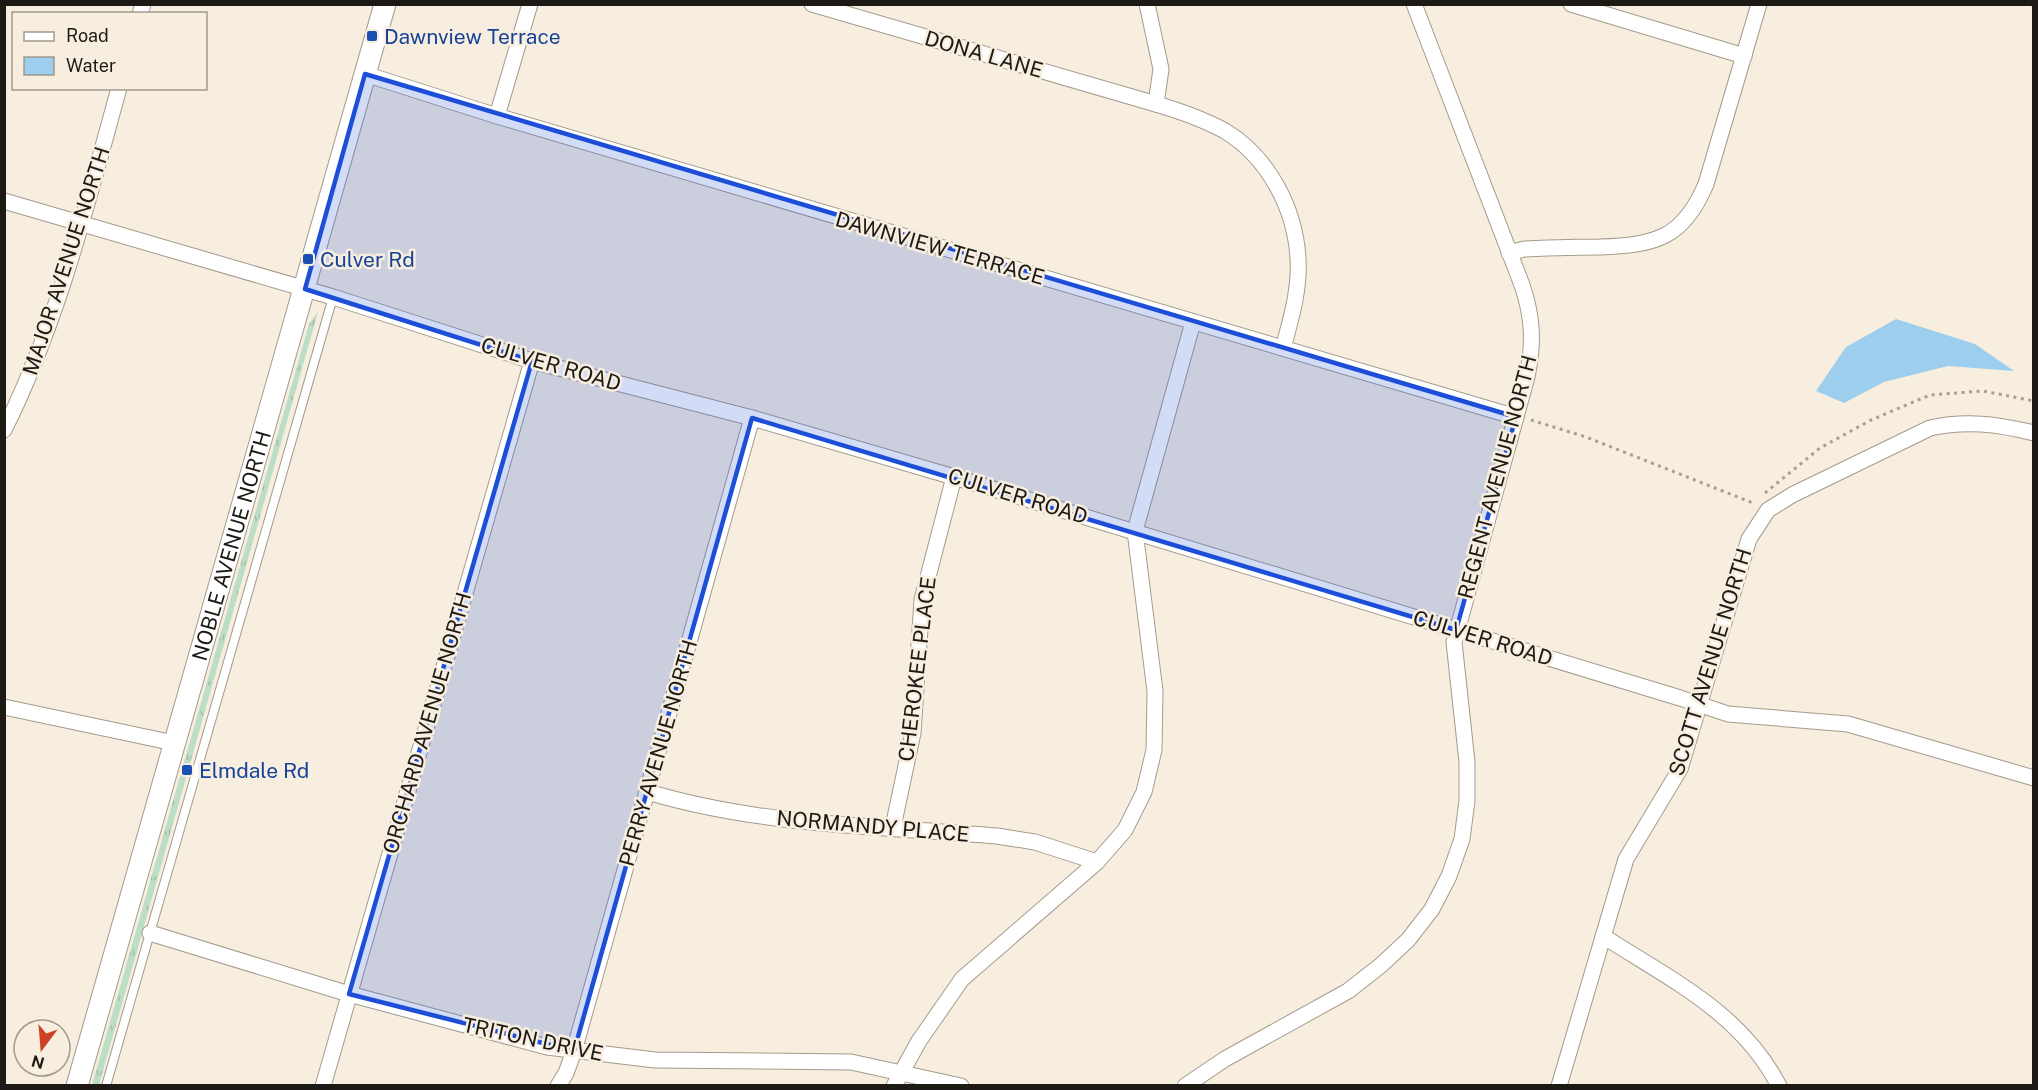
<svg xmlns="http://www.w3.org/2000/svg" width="2038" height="1090" font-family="'Public Sans',sans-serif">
  <defs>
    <pattern id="grass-tufts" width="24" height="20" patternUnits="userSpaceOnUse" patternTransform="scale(1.5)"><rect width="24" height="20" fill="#bcdec5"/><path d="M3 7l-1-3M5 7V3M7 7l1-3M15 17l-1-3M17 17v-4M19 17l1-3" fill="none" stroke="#a1bea8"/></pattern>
  </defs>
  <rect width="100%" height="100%" fill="#f7eedf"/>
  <polygon fill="url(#grass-tufts)" points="318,312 99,1085 92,1085 309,324"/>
  <polygon fill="#9eceed" points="1896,319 1975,344 2014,371 1948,366 1884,382 1844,403 1816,391 1846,347"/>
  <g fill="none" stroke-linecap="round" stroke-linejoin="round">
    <g stroke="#a49b8d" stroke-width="10">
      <polyline id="lane" points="106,1086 333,297"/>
    </g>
    <g stroke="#a49b8d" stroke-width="17">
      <g id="street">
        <polyline points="812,4 1156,104"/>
        <path d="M 1147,4 L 1161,69 L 1156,104 C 1180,111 1203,119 1225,131 C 1268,157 1295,208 1298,258 C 1300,289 1291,319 1283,348"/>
        <polyline points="1571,4 1744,56"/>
        <polyline points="140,14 143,4"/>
        <polyline points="365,74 497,116 1516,417"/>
        <polyline points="497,116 530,4"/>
        <polyline points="4,201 333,297 532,361 752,418 954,477 1680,698 1728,714 1848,724 2034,778"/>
        <path d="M 1509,253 L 1524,249 C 1549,248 1574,247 1599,247 C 1655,245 1683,239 1706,184 L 1759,4"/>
        <path d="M 4,430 C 58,322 87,204 119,88"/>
        <polyline points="4,707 174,743"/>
        <path d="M 648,792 C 761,826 880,826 997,836 L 1035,842 L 1097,862"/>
        <polyline points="893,827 913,733 922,600 954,477"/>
        <polyline points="150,933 349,994 547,1047 655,1060 851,1062 961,1086"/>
        <path d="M 1603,936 C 1669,979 1741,1012 1779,1086"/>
        <polyline points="323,1086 532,361"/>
        <polyline points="558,1086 566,1073 574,1051 752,418"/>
        <polyline points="894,1086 919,1041 962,979 1097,862 1125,830 1144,792 1154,750 1155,691 1135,531 1193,322"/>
        <path d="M 1185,1086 L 1225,1059 L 1348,991 L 1380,966 L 1408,940 L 1432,909 L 1449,876 L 1462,839 L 1467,801 L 1467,762 L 1454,642 L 1527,377 C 1534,344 1533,317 1522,285 L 1414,4"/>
        <path d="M 1559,1086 L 1626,859 L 1680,769 L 1749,539 L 1768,510 L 1792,495 L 1930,428 C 1966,420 1997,424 2034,433"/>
      </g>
    </g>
    <g stroke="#a49b8d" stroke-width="23">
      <g id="secondary">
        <path id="s1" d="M 77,1086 L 385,4"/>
      </g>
    </g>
    <g stroke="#a69f94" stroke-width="3" stroke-dasharray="3 4.5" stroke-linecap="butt">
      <polyline points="2032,4 2034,8"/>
      <polyline points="1531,420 1586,437 1753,503 1755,501"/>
      <polyline points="1765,493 1820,448 1871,420 1930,395 1983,391 2034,401"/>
    </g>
    <use href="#lane" stroke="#fff" stroke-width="8"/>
    <use href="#street" stroke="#fff" stroke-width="15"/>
    <use href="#secondary" stroke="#fff" stroke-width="21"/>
  </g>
  <path fill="#1d4ed8" fill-opacity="0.2" stroke="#1d4ed8" stroke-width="4.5" stroke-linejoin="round" d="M 365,74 L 1516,417 L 1456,630 L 752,418 L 574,1051 L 349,994 L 532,361 L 305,289 Z"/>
  <g fill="#1a4fb4" stroke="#f7eedf" stroke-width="2">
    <rect x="366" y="30" width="12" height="12" rx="3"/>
    <rect x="302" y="253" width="12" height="12" rx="3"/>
    <rect x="181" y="764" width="12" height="12" rx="3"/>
  </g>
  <g text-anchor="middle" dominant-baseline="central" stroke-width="5" stroke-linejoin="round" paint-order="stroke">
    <g font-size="21" fill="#164399" stroke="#f7eedf" text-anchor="start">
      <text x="384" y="36">Dawnview Terrace</text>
      <text x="320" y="259">Culver Rd</text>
      <text x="199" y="770">Elmdale Rd</text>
    </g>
    <g font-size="21" fill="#1d1a15" stroke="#f7eedf">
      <text transform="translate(984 54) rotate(16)">DONA LANE</text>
      <text transform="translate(940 248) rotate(16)">DAWNVIEW TERRACE</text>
      <text transform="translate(66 261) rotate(-72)">MAJOR AVENUE NORTH</text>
      <text transform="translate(551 364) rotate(16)">CULVER ROAD</text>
      <text transform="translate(1497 477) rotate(-75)">REGENT AVENUE NORTH</text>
      <text transform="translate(1018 496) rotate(17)">CULVER ROAD</text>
      <text stroke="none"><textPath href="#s1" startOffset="562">NOBLE AVENUE NORTH</textPath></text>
      <text transform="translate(1483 638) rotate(17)">CULVER ROAD</text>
      <text transform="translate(1710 662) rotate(-73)">SCOTT AVENUE NORTH</text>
      <text transform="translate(917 669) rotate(-83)">CHEROKEE PLACE</text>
      <text transform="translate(427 723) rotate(-74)">ORCHARD AVENUE NORTH</text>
      <text transform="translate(658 753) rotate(-74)">PERRY AVENUE NORTH</text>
      <text transform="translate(873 826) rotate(5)">NORMANDY PLACE</text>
      <text transform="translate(533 1039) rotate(12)">TRITON DRIVE</text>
    </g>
  </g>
  <rect width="2038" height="1090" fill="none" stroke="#1d1a15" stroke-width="12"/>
  <rect x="12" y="12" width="195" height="78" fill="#f7eedf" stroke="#a0998e" stroke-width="1.5"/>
  <rect x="24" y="32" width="30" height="9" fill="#ffffff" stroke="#a0998e" stroke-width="1.5"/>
  <text x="66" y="42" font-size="18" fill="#1d1a15">Road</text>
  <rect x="24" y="57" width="30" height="18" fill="#9eceed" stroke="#a0998e" stroke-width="1.5"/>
  <text x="66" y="72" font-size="18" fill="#1d1a15">Water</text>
  <g transform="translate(42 1048) rotate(196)"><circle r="28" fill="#f7eedf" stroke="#a0998e" stroke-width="1.5"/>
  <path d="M0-4.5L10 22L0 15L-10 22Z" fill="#cc4222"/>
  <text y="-9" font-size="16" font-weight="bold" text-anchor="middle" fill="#1d1a15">N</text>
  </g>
</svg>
